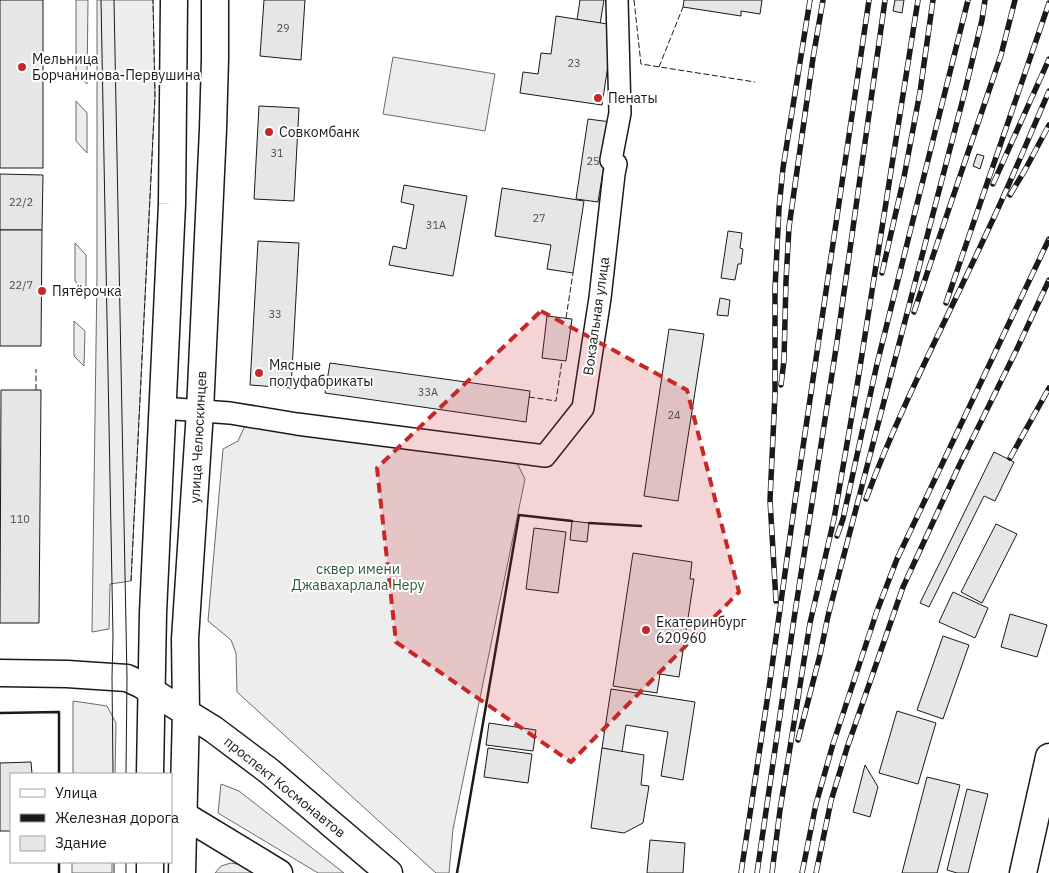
<svg xmlns="http://www.w3.org/2000/svg" width="1049" height="873" font-family="'IBM Plex Sans',sans-serif">
  <rect width="100%" height="100%" fill="#fff"/>
  <g fill="#ededed" stroke="#6a6a6a">
    <polygon points="76,0 88,0 87,84 76,72"/>
    <polygon points="97,0 153,0 155,96 131,581 110,584 109,629 92,632 97,274"/>
    <polygon points="393,57 495,74 485,131 383,114"/>
    <polygon points="76,101 87,113 87,153 76,141"/>
    <polygon points="75,243 86,255 86,294 75,281"/>
    <polygon points="74,321 85,331 84,366 74,356"/>
    <polygon points="247,421 514,457 525,479 453,829 449,873 436,873 237,692 236,653 231,640 208,621 223,449 238,441"/>
    <polygon points="73,701 107,706 116,723 115,774 73,774"/>
    <polygon points="221,784 239,791 344,873 318,873 218,813"/>
    <rect x="72" y="862" width="40" height="11"/>
    <polygon points="231,863 243,865 258,873 215,873 221,866"/>
  </g>
  <g fill="#e6e6e6" stroke="#1a1a1a">
    <rect x="0" y="0" width="43" height="168"/>
    <polygon points="264,0 305,0 301,60 260,56"/>
    <polygon points="580,0 604,0 600,24 577,20"/>
    <polygon points="684,0 762,0 760,14 741,11 741,16 683,7"/>
    <polygon points="895,0 904,0 902,13 893,11"/>
    <polygon points="556,16 614,25 602,105 520,93 523,72 538,74 541,53 551,54"/>
    <polygon points="259,106 299,108 294,201 254,199"/>
    <polygon points="588,119 611,122 598,202 576,199"/>
    <polygon points="977,154 984,156 980,169 973,166"/>
    <polygon points="0,174 43,175 42,230 0,230"/>
    <polygon points="404,185 467,196 453,276 389,265 393,246 406,249 414,205 401,202"/>
    <polygon points="502,188 584,201 573,273 547,269 551,245 495,236"/>
    <polygon points="0,230 42,230 41,346 0,346"/>
    <polygon points="728,231 742,233 740,248 743,249 741,264 738,264 735,280 721,278"/>
    <polygon points="258,241 299,243 291,388 250,385"/>
    <polygon points="720,298 730,300 728,316 717,315"/>
    <polygon points="547,316 572,319 566,361 542,358"/>
    <polygon points="669,329 704,334 678,501 644,496"/>
    <polygon points="330,363 530,391 526,422 325,393"/>
    <polygon points="1,390 41,390 39,623 0,623"/>
    <polygon points="994,452 1014,462 995,501 984,496 929,607 920,603"/>
    <polygon points="572,521 589,523 587,542 570,540"/>
    <polygon points="996,524 1017,534 982,603 961,592"/>
    <polygon points="534,528 566,532 558,593 526,589"/>
    <polygon points="633,553 692,562 690,579 694,579 679,677 660,674 657,693 613,686"/>
    <polygon points="953,592 988,608 975,638 939,622"/>
    <polygon points="1010,614 1047,625 1037,657 1001,647"/>
    <polygon points="943,636 969,645 943,719 917,710"/>
    <polygon points="611,689 695,702 683,780 661,776 668,732 626,725 622,752 602,748"/>
    <polygon points="897,711 936,723 918,784 879,773"/>
    <polygon points="489,723 536,730 533,751 486,745"/>
    <polygon points="488,748 532,754 528,783 484,777"/>
    <polygon points="602,748 644,755 641,785 649,786 643,823 624,833 591,828"/>
    <polygon points="31,762 32,774 11,774 11,831 0,831 0,763"/>
    <polygon points="865,765 878,787 870,817 853,812"/>
    <polygon points="927,777 960,785 937,873 902,873"/>
    <polygon points="967,789 988,794 968,873 957,873 947,870"/>
    <polygon points="650,840 685,843 683,873 647,873"/>
  </g>
  <g fill="none" stroke-linecap="round" stroke-linejoin="round">
    <g stroke="#1a1a1a" stroke-width="24">
      <g id="minor">
        <polyline points="611,160 620,113 617,0"/>
        <polyline points="162,408 230,413 297,424 545,456 583,408 600,298 614,174 616,164"/>
      </g>
    </g>
    <g stroke="#1a1a1a" stroke-width="29">
      <g id="major">
        <polyline points="0,673 67,674 127,678 140,684 213,729 269,771 389,873"/>
        <polyline points="150,774 153,613 172,204 174,0"/>
        <polyline points="172,808 279,873"/>
        <polyline points="150,873 150,862"/>
        <polyline points="182,873 186,712 185,639 200,411 213,129 215,59 215,0"/>
        <polyline points="1023,873 1049,757"/>
      </g>
    </g>
    <use href="#minor" stroke="#fff" stroke-width="21"/>
    <use href="#major" stroke="#fff" stroke-width="26"/>
    <g stroke="#1a1a1a" stroke-width="1">
      <polyline points="101,0 113,637 112,677 113,774"/>
      <polyline points="114,0 127,678 126,774"/>
      <polyline points="114,862 114,873"/>
      <polyline points="126,873 126,862"/>
    </g>
    <g stroke="#1a1a1a" stroke-width="5.5">
      <g id="rail">
        <polyline points="993,184 1049,59"/>
        <polyline points="1010,195 1025,170 1049,125"/>
        <polyline points="882,273 904,177 920,92 933,0"/>
        <polyline points="946,303 1049,3"/>
        <polyline points="914,312 1001,55 1015,0"/>
        <polyline points="781,385 784,360 786,281 789,227 813,58 823,0"/>
        <polyline points="1010,458 1049,388"/>
        <path d="M 866,499 C 900,407 947,319 988,230 C 1010,184 1029,137 1049,91"/>
        <polyline points="837,536 843,519 877,364 968,0"/>
        <polyline points="776,601 770,500 775,394 775,289 779,208 783,168 810,0"/>
        <polyline points="798,740 820,655 828,616 964,95 982,20 985,0"/>
        <polyline points="741,873 769,688 795,501 869,0"/>
        <polyline points="757,873 794,619 837,342 885,0"/>
        <polyline points="772,873 780,810 810,623 834,519 857,386 918,0"/>
        <polyline points="802,873 816,804 833,744 877,611 897,559 1049,239"/>
        <polyline points="816,873 831,801 847,748 903,587 959,466 1016,351 1049,280"/>
      </g>
    </g>
    <use href="#rail" stroke="#fff" stroke-width="4" stroke-dasharray="11" stroke-linecap="butt"/>
    <g stroke="#1a1a1a" stroke-width="1" stroke-dasharray="6 2.5" stroke-linecap="butt">
      <polyline points="634,0 641,64 755,82"/>
      <polyline points="659,67 683,7"/>
      <polyline points="566,318 573,273"/>
      <polyline points="36,390 36,369"/>
      <polyline points="529,397 556,401 562,361"/>
      <polyline points="131,581 155,96 153,0"/>
    </g>
    <g stroke="#1a1a1a" stroke-width="2.5">
      <polyline points="589,523 641,526"/>
      <polyline points="0,713 59,712 59,774"/>
      <polyline points="59,873 59,862"/>
      <polyline points="457,873 519,515 572,521"/>
    </g>
  </g>
  <path fill="#c62828" fill-opacity="0.2" stroke="#c62828" stroke-width="4" stroke-dasharray="10 6" stroke-linejoin="round" d="M 541,311 L 687,390 L 739,592 L 571,762 L 396,642 L 377,468 Z"/>
  <g fill="#c62828" stroke="#fff" stroke-width="2">
    <circle cx="22" cy="67" r="5"/>
    <circle cx="598" cy="98" r="5"/>
    <circle cx="269" cy="132" r="5"/>
    <circle cx="42" cy="291" r="5"/>
    <circle cx="259" cy="373" r="5"/>
    <circle cx="646" cy="630" r="5"/>
  </g>
  <g text-anchor="middle" dominant-baseline="central" stroke-width="4" stroke-linejoin="round" paint-order="stroke">
    <g font-size="11" fill="#4d4d4d">
      <text x="283" y="28">29</text>
      <text x="574" y="63">23</text>
      <text x="277" y="153">31</text>
      <text x="593" y="161">25</text>
      <text x="21" y="202">22/2</text>
      <text x="539" y="218">27</text>
      <text x="436" y="225">31А</text>
      <text x="21" y="285">22/7</text>
      <text x="275" y="314">33</text>
      <text x="428" y="392">33А</text>
      <text x="674" y="415">24</text>
      <text x="20" y="519">110</text>
    </g>
    <g font-size="14" fill="#1a1a1a" stroke="#fff" text-anchor="start">
      <text x="32" y="59">Мельница<tspan x="32" dy="16">Борчанинова-Первушина</tspan></text>
      <text x="608" y="98">Пенаты</text>
      <text x="279" y="132">Совкомбанк</text>
      <text x="52" y="291">Пятёрочка</text>
      <text x="269" y="365">Мясные<tspan x="269" dy="16">полуфабрикаты</tspan></text>
      <text x="656" y="622">Екатеринбург<tspan x="656" dy="16">620960</tspan></text>
    </g>
    <g font-size="14" fill="#1a1a1a" stroke="#fff">
      <text transform="translate(596 316) rotate(-82)">Вокзальная улица</text>
      <text transform="translate(198 437) rotate(-87)">улица Челюскинцев</text>
      <text transform="translate(285 787) rotate(39)">проспект Космонавтов</text>
    </g>
    <g font-size="14" fill="#2b5a34" stroke="#fff">
      <text x="358" y="569">сквер имени<tspan x="358" dy="16">Джавахарлала Неру</tspan></text>
    </g>
  </g>
  <rect x="10" y="773" width="162" height="90" fill="#ffffff" stroke="#a3a3a3"/>
  <rect x="20" y="789" width="25" height="8" fill="#ffffff" stroke="#a3a3a3"/>
  <text x="55" y="798" font-size="15" fill="#1a1a1a">Улица</text>
  <rect x="20" y="814" width="25" height="8" fill="#1a1a1a" stroke="#a3a3a3"/>
  <text x="55" y="823" font-size="15" fill="#1a1a1a">Железная дорога</text>
  <rect x="20" y="836" width="25" height="15" fill="#e6e6e6" stroke="#a3a3a3"/>
  <text x="55" y="848" font-size="15" fill="#1a1a1a">Здание</text>
</svg>
